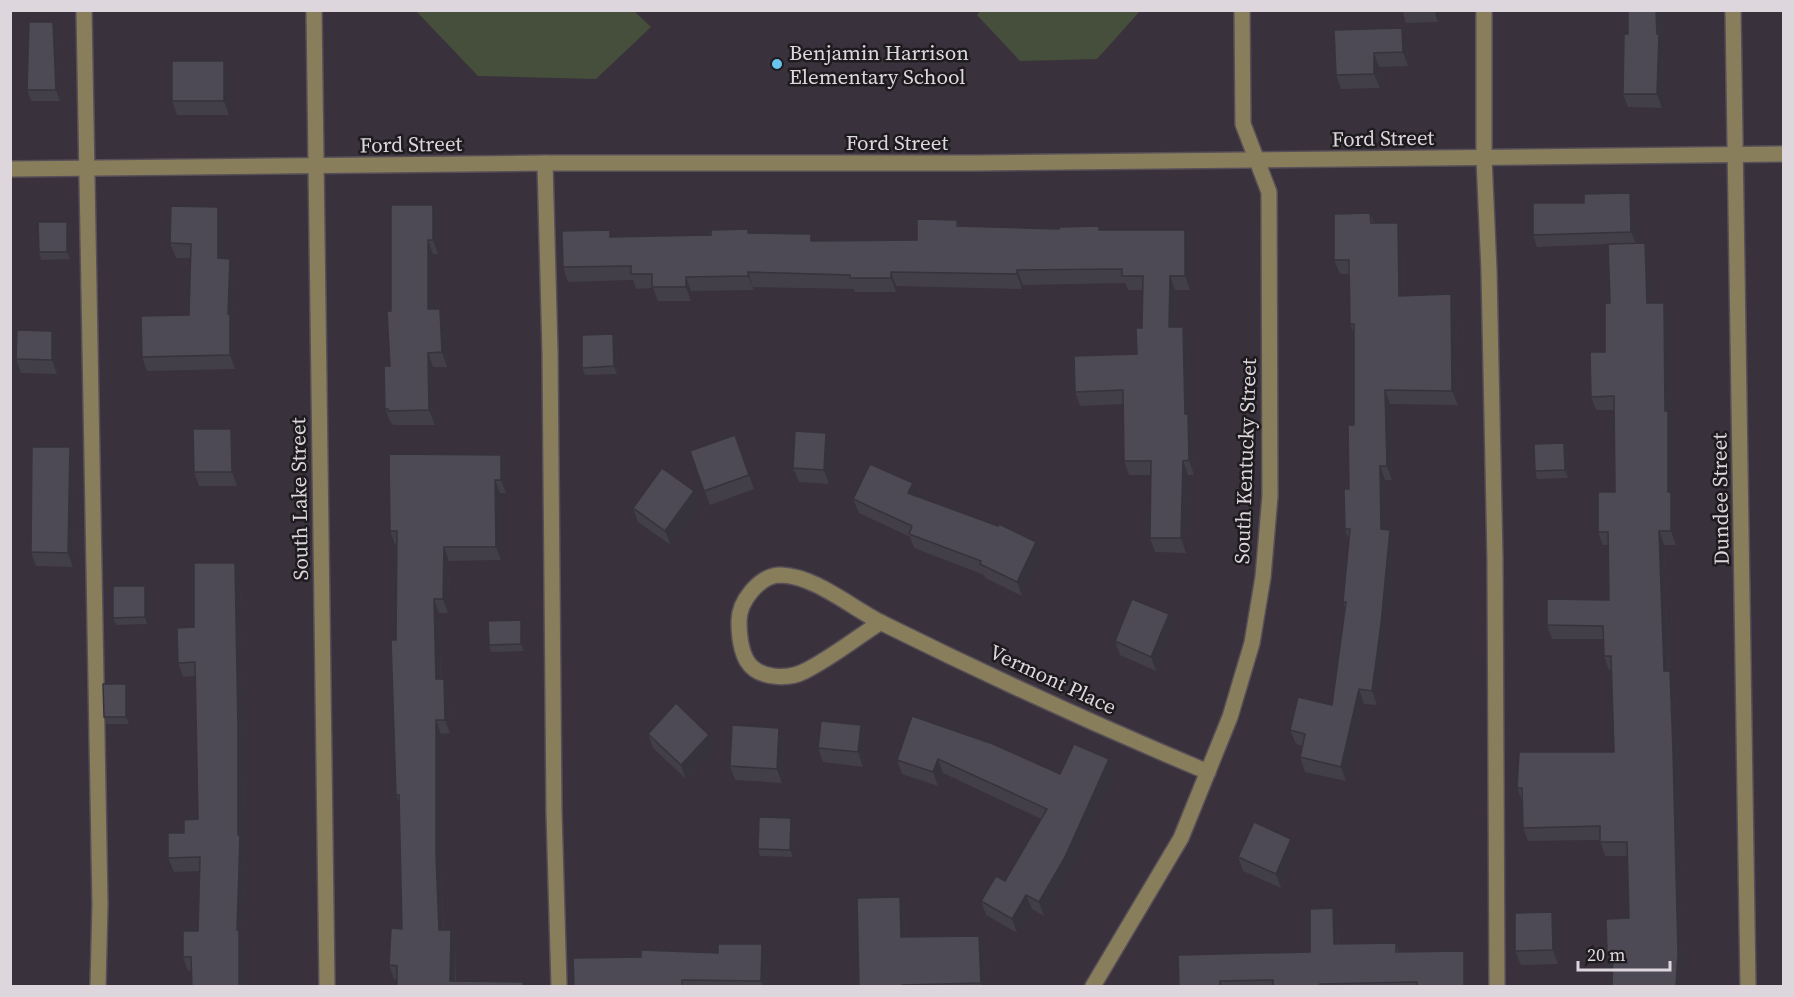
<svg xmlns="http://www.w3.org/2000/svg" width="1794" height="997" font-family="'Source Serif 4',serif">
  <rect width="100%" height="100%" fill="#39313b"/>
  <g fill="#464f3b">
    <polygon points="981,10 1140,10 1140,11 1097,59 1020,61 977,15"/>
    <polygon points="416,11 634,11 651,27 596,79 478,76"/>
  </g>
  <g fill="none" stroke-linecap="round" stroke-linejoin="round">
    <g stroke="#574f58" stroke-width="18">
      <g id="minor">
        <polyline points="84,10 100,904 98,986"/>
        <polyline points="314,10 327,986"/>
        <polyline points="1484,10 1484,158 1489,271 1495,559 1497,986"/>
        <polyline points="1733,10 1748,986"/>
        <polyline points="545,163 550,352 554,812 559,986"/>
        <polyline points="10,169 545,163 978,163 1784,154"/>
        <path d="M 881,622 C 856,638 831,658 805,671 C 788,680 758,679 747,661 C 740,649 739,634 739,621 C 739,602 759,575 781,575 C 815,576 852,608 882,623 C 989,676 1098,726 1208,772"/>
        <polyline points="1093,986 1181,838 1230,717 1252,643 1263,577 1270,496 1269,192 1243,124 1242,10"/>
      </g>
    </g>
    <use href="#minor" stroke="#897e5b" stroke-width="15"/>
  </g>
  <g fill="#423f49">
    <polygon points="1402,10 1438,10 1438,22 1406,23"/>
    <polygon points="1628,10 1661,10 1662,42 1663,48 1662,108 1628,107 1623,94 1628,34"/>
    <polygon points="1334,30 1407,43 1408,66 1379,67 1380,88 1341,89 1336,75"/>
    <polygon points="57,33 60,101 31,101 27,90"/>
    <polygon points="229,75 229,115 177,115 172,101"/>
    <polygon points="433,205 438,219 438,254 433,254 433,309 440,309 445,323 447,367 433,367 435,425 393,425 392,423 391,423 385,409 390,366 391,311"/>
    <polygon points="1634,205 1636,243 1537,247 1533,235"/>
    <polygon points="218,207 223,221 223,259 235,273 233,324 235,328 235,369 147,371 142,357 189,315 190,258 176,258 170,243"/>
    <polygon points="1370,213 1374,223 1398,223 1403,237 1404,296 1456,309 1458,405 1390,404 1392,480 1385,480 1386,530 1390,530 1395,544 1386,638 1377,705 1364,704 1346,781 1305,772 1300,757 1302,746 1296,744 1290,730 1332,705 1345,608 1343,602 1349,540 1345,529 1354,425 1354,334 1350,324 1349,274 1340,274 1334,260"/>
    <polygon points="957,220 959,226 1059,229 1099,226 1100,230 1185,230 1190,244 1190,290 1175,290 1174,327 1188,341 1190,418 1193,428 1194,475 1188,475 1186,553 1155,552 1150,538 1151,475 1129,475 1124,461 1123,404 1080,406 1075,392 1137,354 1142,328 1143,290 1128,290 1125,283 1023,285 1022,289 896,286 896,292 855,292 854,289 753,287 754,290 691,291 691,301 658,301 653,288 636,289 633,280 568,282 563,267 613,237 711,235 748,229 749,233 814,241 917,240"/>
    <polygon points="67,222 70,230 70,259 41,260 39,252"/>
    <polygon points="1645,243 1650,257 1651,303 1669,317 1670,417 1673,425 1673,498 1676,506 1676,545 1664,545 1669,671 1670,671 1675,684 1678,764 1683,967 1613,968 1607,954 1629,918 1627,856 1605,856 1600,840 1528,841 1523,828 1522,801 1517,788 1614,752 1612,670 1609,670 1604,656 1604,639 1552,639 1547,625 1609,600 1608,545 1603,545 1598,532 1615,492 1615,410 1596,410 1591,397 1605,352"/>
    <polygon points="52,331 57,345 57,374 21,373 16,359"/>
    <polygon points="616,341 617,374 585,375 582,368"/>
    <polygon points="826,433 831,447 829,484 799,482 793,468"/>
    <polygon points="735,435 754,489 710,505 690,451"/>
    <polygon points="237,443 237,486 199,486 194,472"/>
    <polygon points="70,447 75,461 73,567 36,566 31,552"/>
    <polygon points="1566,450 1568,478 1537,479 1535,471"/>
    <polygon points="501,455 506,469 506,493 500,493 501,560 449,561 448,613 439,613 441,679 449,692 450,733 441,734 441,869 444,930 456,944 456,981 394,979 389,965 402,929 399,803 396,795 396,544 395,544 390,531"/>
    <polygon points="913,483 917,497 1042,556 1022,596 985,578 984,575 914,548 910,537 859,513 853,499"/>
    <polygon points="694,491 699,505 671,545 638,522 633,508"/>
    <polygon points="240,577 244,744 243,844 245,849 242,939 244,944 244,987 192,971 188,971 183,957 198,931 200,871 174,872 168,858 184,833 198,819 196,676 183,677 178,663 194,627"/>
    <polygon points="147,593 147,624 116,625 113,618"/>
    <polygon points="1169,614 1174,628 1156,671 1120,655 1115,641"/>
    <polygon points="521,620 523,627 524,651 491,652 489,645"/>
    <polygon points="129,691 129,724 107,724 104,717"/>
    <polygon points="912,716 1060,774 1114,773 1070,871 1044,916 1032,909 1017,933 986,915 981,901 1005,881 1041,819 943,773 938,786 902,774 897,760"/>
    <polygon points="861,725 866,740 863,767 823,762 818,748"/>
    <polygon points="779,728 784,742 782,783 735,780 730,766"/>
    <polygon points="648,734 709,735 715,749 686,779 653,748"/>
    <polygon points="791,818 794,826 793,857 760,856 758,849"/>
    <polygon points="1296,853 1281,888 1243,871 1238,857"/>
    <polygon points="900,897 905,911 906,937 979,936 985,950 986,987 859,987"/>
    <polygon points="1333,908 1338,922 1339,944 1396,943 1399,952 1464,951 1469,965 1469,987 1179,987 1310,952"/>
    <polygon points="1557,927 1558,964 1521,965 1515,951"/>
    <polygon points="767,959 766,987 574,987"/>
  </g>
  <g fill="#36333c">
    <polygon points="1434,10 1438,10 1438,22"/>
    <polygon points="1656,10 1661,10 1662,42 1663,48 1662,108 1657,94"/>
    <polygon points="53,22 57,33 60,101 56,90"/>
    <polygon points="1402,28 1407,43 1408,66 1403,52"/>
    <polygon points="1374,53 1379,67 1380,88 1374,74"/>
    <polygon points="224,61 229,75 229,115 224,101"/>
    <polygon points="1630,193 1634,205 1636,243 1631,232"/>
    <polygon points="433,205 438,219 438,254 433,240"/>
    <polygon points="218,207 223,221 223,273 218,258"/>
    <polygon points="67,222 70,230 70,259 67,252"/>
    <polygon points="1398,223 1403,237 1404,310 1399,296"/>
    <polygon points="1185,230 1190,244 1190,290 1185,276"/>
    <polygon points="428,240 433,254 433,323 428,309"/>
    <polygon points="1645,243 1650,257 1652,317 1647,303"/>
    <polygon points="230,259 235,273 233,324 235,328 235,369 230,355 228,314"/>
    <polygon points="1017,270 1023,285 1022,289 1017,274"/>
    <polygon points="748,272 754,290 748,276"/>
    <polygon points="891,272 896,286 896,292 891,278"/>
    <polygon points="1170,276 1175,290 1174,341 1169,327"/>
    <polygon points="686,277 691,291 691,301 686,287"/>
    <polygon points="1451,294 1456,309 1458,405 1452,391"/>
    <polygon points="1664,303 1669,317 1670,417 1673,425 1673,498 1676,506 1676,545 1671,531 1668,492 1665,411"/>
    <polygon points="440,309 445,323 447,367 442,352"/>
    <polygon points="1183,327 1188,341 1190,418 1193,428 1194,475 1189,460 1185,414"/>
    <polygon points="52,331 57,345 57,374 52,360"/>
    <polygon points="613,334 616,341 617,374 614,366"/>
    <polygon points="428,353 433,367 435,425 429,410"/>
    <polygon points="1385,390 1390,404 1392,480 1387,466"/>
    <polygon points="231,429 237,443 237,486 232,472"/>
    <polygon points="826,433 831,447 829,484 824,470"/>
    <polygon points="1564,443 1566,450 1568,478 1565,470"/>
    <polygon points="70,447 75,461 73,567 68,553"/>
    <polygon points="501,455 506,469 506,493 501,480"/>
    <polygon points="1183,461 1188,475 1186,553 1181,538"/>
    <polygon points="1380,466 1385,480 1387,544 1381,529"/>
    <polygon points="495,480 500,493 501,560 496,547"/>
    <polygon points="913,483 918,498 908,493"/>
    <polygon points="694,491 699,505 671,545 665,531"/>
    <polygon points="1390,530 1395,544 1386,638 1377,705 1372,691"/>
    <polygon points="1659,531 1664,545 1669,685 1664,671"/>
    <polygon points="1036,542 1042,556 1022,596 1017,582"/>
    <polygon points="444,547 449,561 448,613 443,599"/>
    <polygon points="235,563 240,577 244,744 243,844 245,849 242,939 244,944 244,987 240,987 239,984 237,930 238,835"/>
    <polygon points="145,586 147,593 147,624 145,617"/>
    <polygon points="434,599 439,613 441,692 436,679"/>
    <polygon points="1169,614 1174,628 1156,671 1151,657"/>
    <polygon points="521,620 523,627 524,651 521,644"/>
    <polygon points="1670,671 1675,684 1678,764 1683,967 1682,987 1676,987"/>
    <polygon points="444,679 449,692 450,733 445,720"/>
    <polygon points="126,684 129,691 129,724 126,717"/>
    <polygon points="1359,689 1364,704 1346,781 1341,767"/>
    <polygon points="436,720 441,734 441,869 444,943 439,930 436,855"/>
    <polygon points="861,725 866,740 863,767 858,752"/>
    <polygon points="779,728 784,742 782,783 777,769"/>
    <polygon points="709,735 715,749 686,779 681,765"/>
    <polygon points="938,759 943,773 938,786 933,772"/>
    <polygon points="1109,759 1114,773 1070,871 1044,916 1039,902"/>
    <polygon points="791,818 794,826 793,857 790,850"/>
    <polygon points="1291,839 1296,853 1281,888 1276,874"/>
    <polygon points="1026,895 1032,909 1017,933 1012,919"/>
    <polygon points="900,897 905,911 906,952 901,937"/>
    <polygon points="1333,908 1338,922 1339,958 1334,944"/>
    <polygon points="1552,912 1557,927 1558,964 1553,950"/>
    <polygon points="451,930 456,944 455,987 450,981"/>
    <polygon points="979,936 985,950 986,987 982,987 981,983"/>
    <polygon points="762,944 767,959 766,987 763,987 761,981"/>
    <polygon points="1464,951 1469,965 1469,987 1464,987"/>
  </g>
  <g fill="#4d4955" stroke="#36333c" stroke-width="1.5">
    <polygon points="1628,10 1656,10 1657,34 1659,34 1657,94 1623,94 1624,34 1628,34"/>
    <polygon points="29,22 53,22 56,90 27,90"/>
    <polygon points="1402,28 1403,52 1374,53 1374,74 1336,75 1334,30"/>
    <rect x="172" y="61" width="52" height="40"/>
    <polygon points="1630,193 1631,232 1533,235 1533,203 1584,203 1584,194"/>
    <polygon points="391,205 433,205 433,240 428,240 428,309 440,309 442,352 428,353 429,410 388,411 388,409 385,409 384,366 390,366 387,311 391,311"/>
    <polygon points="171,206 218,207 218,258 230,259 228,314 230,314 230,355 142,357 141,316 189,315 191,244 170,243"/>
    <polygon points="1370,213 1371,223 1398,223 1399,296 1451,294 1452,391 1385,390 1387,466 1380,466 1381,529 1390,530 1381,624 1372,691 1359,689 1341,767 1300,757 1305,734 1290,730 1298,697 1332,705 1346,602 1343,602 1350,529 1345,529 1344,489 1349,489 1348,425 1354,425 1354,324 1350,324 1349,260 1334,260 1334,214"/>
    <polygon points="917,219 957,220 957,226 1059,229 1059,227 1099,226 1099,230 1185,230 1185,276 1170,276 1169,327 1183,327 1185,414 1188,414 1189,460 1183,461 1181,538 1150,538 1151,461 1124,461 1123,390 1075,392 1074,356 1137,354 1136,328 1142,328 1143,276 1122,276 1122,269 1017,270 1017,274 891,272 891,278 850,278 850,275 748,272 748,276 686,277 686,287 652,287 652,274 631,274 631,266 563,267 562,231 610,230 610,237 711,235 711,230 748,229 748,233 811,234 811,241 917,240"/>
    <polygon points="38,222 67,222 67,252 39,252"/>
    <polygon points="1645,243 1647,303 1664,303 1665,411 1668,411 1668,492 1671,492 1671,531 1659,531 1664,671 1670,671 1673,751 1678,953 1676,987 1612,987 1613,954 1607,954 1606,919 1629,918 1627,842 1600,842 1600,826 1523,828 1522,788 1517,788 1519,752 1614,752 1611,656 1604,656 1603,626 1547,625 1547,599 1609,600 1608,532 1598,532 1598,492 1615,492 1614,396 1591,397 1590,352 1605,352 1605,303 1610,303 1608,244"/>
    <polygon points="17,330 52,331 52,360 16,359"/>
    <polygon points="613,334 614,366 582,368 582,335"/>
    <polygon points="193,429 231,429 232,472 194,472"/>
    <polygon points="795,431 826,433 824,470 793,468"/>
    <polygon points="735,435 749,475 704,491 690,451"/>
    <polygon points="1564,443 1565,470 1535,471 1534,444"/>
    <polygon points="32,447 70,447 68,553 31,552"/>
    <polygon points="389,454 501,455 501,480 495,480 496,547 444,547 443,599 434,599 436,679 444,679 445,720 436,720 436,855 439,930 451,930 450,981 523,982 523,987 397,987 397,966 389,965 391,928 402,929 399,795 396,795 391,640 396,640 397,531 390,531"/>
    <polygon points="870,464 913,483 908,493 998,526 999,524 1036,542 1017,582 980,564 981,561 909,534 912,526 853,499"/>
    <polygon points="662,468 694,491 665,531 633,508"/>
    <polygon points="194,563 235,563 238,729 238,835 240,835 237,930 239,930 239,984 243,984 243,987 192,987 191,957 183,957 183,931 198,931 200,857 168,858 168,833 184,833 184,820 198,819 195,662 178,663 177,628 194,627"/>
    <polygon points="113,586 145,586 145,617 113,618"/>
    <polygon points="1132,599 1169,614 1151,657 1115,641"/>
    <polygon points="521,620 521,644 489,645 488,621"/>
    <polygon points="103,684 126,684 126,717 104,717"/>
    <polygon points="676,703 709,735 681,765 648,734"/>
    <polygon points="912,716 993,744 1060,774 1074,744 1109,759 1065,857 1039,902 1026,895 1012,919 981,901 996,876 1005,881 1047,809 938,759 933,772 897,760"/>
    <polygon points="821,721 861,725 858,752 818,748"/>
    <polygon points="732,725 779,728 777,769 730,766"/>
    <polygon points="759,817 791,818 790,850 758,849"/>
    <polygon points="1254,822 1291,839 1276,874 1238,857"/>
    <polygon points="900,897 901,937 979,936 981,983 902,985 902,987 859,987 857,898"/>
    <polygon points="1333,908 1334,944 1396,943 1396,952 1464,951 1464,987 1417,987 1417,982 1320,984 1320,987 1273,987 1273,980 1220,981 1220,987 1179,987 1178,955 1310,952 1310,909"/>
    <polygon points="1552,912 1553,950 1515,951 1515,913"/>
    <polygon points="718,944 762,944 761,981 682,980 682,987 574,987 573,958 641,957 641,950 718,953"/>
  </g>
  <circle fill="#66c4ef" stroke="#1e1b1f" stroke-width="2" cx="777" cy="64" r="6"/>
  <g text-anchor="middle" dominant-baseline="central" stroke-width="5" stroke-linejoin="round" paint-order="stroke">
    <g font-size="21" fill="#ddd7dd" stroke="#1e1b1f" text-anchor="start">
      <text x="789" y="52">Benjamin Harrison<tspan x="789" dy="24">Elementary School</tspan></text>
    </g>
    <g font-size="21" fill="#ddd7dd" stroke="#1e1b1f">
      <text transform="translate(1383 138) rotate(-1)">Ford Street</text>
      <text x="897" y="142">Ford Street</text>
      <text transform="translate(411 144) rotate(-1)">Ford Street</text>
      <text transform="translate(1245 461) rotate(-88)">South Kentucky Street</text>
      <text transform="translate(299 499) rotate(-91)">South Lake Street</text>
      <text transform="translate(1720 499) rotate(-91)">Dundee Street</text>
      <text transform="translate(1053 679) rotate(25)">Vermont Place</text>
    </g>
  </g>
  <rect width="1794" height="997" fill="none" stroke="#ddd7dd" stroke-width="24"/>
  <path d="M1578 961v9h92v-9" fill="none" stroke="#ddd7dd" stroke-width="3"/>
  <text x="1587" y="961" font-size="18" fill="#ddd7dd" stroke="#1e1b1f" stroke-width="4.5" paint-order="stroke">20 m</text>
</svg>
